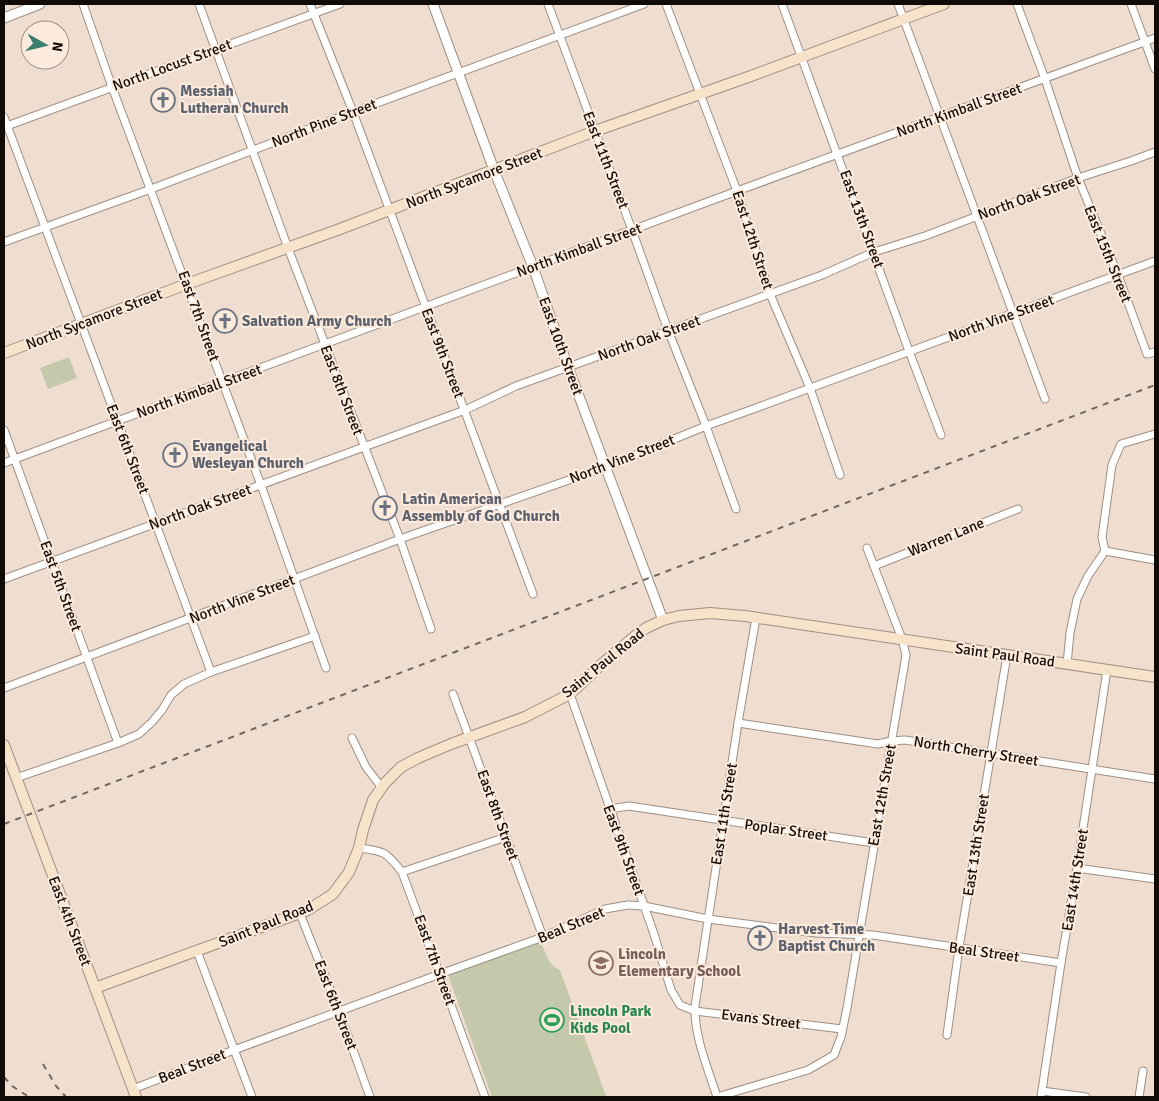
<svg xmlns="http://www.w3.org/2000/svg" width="1159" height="1101" font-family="Signika,sans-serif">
  <rect width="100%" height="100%" fill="#efddd0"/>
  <g fill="#c5c9ac">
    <polygon points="69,357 77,378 48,389 40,368"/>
    <path d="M 536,943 L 542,945 C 547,955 548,965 560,970 L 606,1096 L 602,1097 L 492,1097 L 449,978 L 450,975 Z"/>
  </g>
  <polygon fill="#678aa8" points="554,1009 557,1010 559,1013 554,1016 553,1025 547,1029 543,1025 550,1021 550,1013"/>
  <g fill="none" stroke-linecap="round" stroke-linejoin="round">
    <g stroke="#9f8f83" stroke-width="9">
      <g id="minor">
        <polyline points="83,4 112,87 261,485 326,668"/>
        <polyline points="199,4 288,248 400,539 431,629"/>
        <polyline points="310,4 353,112 533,594"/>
        <polyline points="548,4 632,230 668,330 706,426 736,509"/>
        <polyline points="666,4 737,191 770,294 810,388 840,475"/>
        <polyline points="782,4 909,351 941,435"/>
        <polyline points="898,4 1045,399"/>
        <polyline points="1017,4 1045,79 1078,178 1118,275 1147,354 1155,352"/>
        <polyline points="1131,4 1155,69"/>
        <polyline points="4,117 211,672"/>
        <polyline points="4,127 340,4"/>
        <polyline points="4,242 151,189 353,112 644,4"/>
        <polyline points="4,430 118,743"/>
        <polyline points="4,463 737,191 1155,38"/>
        <polyline points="1105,551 1102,537 1112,465 1121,444 1155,434"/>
        <polyline points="1105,551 1155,560"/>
        <polyline points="874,566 1018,509"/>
        <polyline points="4,579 465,410 516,386 822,275 874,252 925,236 1078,178 1131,161 1155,152"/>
        <polyline points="1067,664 1070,633 1077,599 1088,576 1105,551"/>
        <polyline points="4,688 400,539 606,467 706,426 756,408 1155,261"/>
        <polyline points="453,694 543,937"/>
        <polyline points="570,694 654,934 671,990 680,1005 695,1011 842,1029"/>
        <polyline points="738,723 878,744 891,741 905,740 1155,779"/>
        <polyline points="352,738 366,767 382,788"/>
        <polyline points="16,778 118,743 139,734 152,722 162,710 171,695 184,684 211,672 315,636"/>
        <polyline points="609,809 629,806 874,843"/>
        <path d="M 359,848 C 385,851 386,852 402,872 L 485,1097"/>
        <polyline points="1077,868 1155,879"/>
        <polyline points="402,872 506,837"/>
        <polyline points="300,914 339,1011 370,1097"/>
        <polyline points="197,951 252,1097"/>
        <polyline points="947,1035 959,948 1007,655"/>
        <polyline points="133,1089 234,1050 440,974 543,937 605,909 628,905 644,906 708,919 816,933 873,935 1061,963"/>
        <polyline points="1042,1091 1086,1097"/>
        <polyline points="717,1097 808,1070 834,1055 841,1037 847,1008 906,655 902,639 867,548"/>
        <path d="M 717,1097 C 708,1068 694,1037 695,1006 L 738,723 L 756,618"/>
        <polyline points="1041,1097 1061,963 1077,868 1107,670"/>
        <polyline points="1139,1097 1143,1071"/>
      </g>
    </g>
    <g stroke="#9f8f83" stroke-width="11">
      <g id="tertiary">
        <polyline points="433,4 494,170 533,267 568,367 663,620"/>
        <polyline points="4,18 40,4"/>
      </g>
    </g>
    <g stroke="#9f8f83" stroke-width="12">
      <g id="secondary">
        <polyline points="4,353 187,284 340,229 595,131 751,76 944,4"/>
        <polyline points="4,745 136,1097"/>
        <polyline points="95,988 308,910 333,894 349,872 359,848 363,830 373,800 385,783 401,767 418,758 451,744 525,717 570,694 603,663 635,636 646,628 663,620 679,616 710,613 745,616 1155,677"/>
      </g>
    </g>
    <use href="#minor" stroke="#fff" stroke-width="7"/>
    <use href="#tertiary" stroke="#fff" stroke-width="9"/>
    <use href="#secondary" stroke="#f7e2ca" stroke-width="10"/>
    <g stroke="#72675f" stroke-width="2" stroke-dasharray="6 6" stroke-linecap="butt">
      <polyline points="4,824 1155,385"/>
      <polyline points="43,1064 56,1086 66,1097"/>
      <polyline points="4,1077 12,1086 29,1097"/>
    </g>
  </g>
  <defs>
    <g id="church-ring" transform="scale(1.25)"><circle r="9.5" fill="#fceadd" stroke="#6b7280" stroke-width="1.5"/><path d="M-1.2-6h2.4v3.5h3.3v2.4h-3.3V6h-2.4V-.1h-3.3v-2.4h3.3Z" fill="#6b7280"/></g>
    <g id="school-ring" transform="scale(1.25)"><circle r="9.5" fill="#fceadd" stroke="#8d6e63" stroke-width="1.5"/><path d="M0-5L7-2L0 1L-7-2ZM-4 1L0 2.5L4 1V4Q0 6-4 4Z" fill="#8d6e63"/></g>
    <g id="stadium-ring" transform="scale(1.25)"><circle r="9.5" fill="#fceadd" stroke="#2e9e5b" stroke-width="1.5"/><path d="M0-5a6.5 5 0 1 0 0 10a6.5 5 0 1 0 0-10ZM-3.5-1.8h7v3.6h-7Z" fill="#2e9e5b"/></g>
  </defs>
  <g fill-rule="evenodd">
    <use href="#church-ring" x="163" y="100"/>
    <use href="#church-ring" x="225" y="321"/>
    <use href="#church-ring" x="175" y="455"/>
    <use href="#church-ring" x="385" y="508"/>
    <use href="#church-ring" x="760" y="938"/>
    <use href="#school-ring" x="601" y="963"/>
    <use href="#stadium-ring" x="552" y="1020"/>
  </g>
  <g text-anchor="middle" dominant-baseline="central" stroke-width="4" stroke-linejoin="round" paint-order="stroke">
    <g font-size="15" fill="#120c08" stroke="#fceadd">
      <text transform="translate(172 65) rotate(-20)">North Locust Street</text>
      <text transform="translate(959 110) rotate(-20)">North Kimball Street</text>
      <text transform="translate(324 123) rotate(-21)">North Pine Street</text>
      <text transform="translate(606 160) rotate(69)">East 11th Street</text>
      <text transform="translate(474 178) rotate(-21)">North Sycamore Street</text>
      <text transform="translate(1029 197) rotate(-20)">North Oak Street</text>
      <text transform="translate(862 219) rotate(70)">East 13th Street</text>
      <text transform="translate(753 240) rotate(72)">East 12th Street</text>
      <text transform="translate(579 250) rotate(-20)">North Kimball Street</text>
      <text transform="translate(1108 254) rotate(68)">East 15th Street</text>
      <text transform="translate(199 316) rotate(70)">East 7th Street</text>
      <text transform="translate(1001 318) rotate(-20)">North Vine Street</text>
      <text transform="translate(94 319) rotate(-21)">North Sycamore Street</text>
      <text transform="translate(649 338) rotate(-20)">North Oak Street</text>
      <text transform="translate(561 346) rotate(70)">East 10th Street</text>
      <text transform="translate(443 353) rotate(69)">East 9th Street</text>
      <text transform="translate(342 390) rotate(69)">East 8th Street</text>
      <text transform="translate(199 391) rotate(-20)">North Kimball Street</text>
      <text transform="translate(128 449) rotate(69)">East 6th Street</text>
      <text transform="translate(622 459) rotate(-21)">North Vine Street</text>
      <text transform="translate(200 507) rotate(-20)">North Oak Street</text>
      <text transform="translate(946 537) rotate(-22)">Warren Lane</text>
      <text transform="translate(61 586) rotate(70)">East 5th Street</text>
      <text transform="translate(242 599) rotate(-21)">North Vine Street</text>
      <text transform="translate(1005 655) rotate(8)">Saint Paul Road</text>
      <text transform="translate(603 663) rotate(-39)">Saint Paul Road</text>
      <text transform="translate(976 751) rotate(9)">North Cherry Street</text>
      <text transform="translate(882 795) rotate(-80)">East 12th Street</text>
      <text transform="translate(724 814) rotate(-81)">East 11th Street</text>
      <text transform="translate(498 815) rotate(70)">East 8th Street</text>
      <text transform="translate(786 830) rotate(8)">Poplar Street</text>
      <text transform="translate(976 845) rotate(-81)">East 13th Street</text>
      <text transform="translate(624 850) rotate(70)">East 9th Street</text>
      <text transform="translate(1075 880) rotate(-81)">East 14th Street</text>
      <text transform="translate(70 921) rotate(69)">East 4th Street</text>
      <text transform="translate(266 924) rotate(-22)">Saint Paul Road</text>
      <text transform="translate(571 925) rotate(-23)">Beal Street</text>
      <text transform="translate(984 952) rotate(8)">Beal Street</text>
      <text transform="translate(435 960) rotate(70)">East 7th Street</text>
      <text transform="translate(336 1005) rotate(69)">East 6th Street</text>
      <text transform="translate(761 1019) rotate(7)">Evans Street</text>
      <text transform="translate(192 1066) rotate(-21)">Beal Street</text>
    </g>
    <g font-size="15" font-weight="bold" fill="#5b616d" stroke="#fceadd" text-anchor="start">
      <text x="180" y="91">Messiah<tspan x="180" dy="17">Lutheran Church</tspan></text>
      <text x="242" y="321">Salvation Army Church</text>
      <text x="192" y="446">Evangelical<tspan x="192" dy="17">Wesleyan Church</tspan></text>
      <text x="402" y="499">Latin American<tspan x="402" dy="17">Assembly of God Church</tspan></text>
      <text x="778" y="929">Harvest Time<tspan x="778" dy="17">Baptist Church</tspan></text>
    </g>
    <g font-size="15" font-weight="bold" fill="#785e54" stroke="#fceadd" text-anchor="start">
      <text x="618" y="954">Lincoln<tspan x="618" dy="17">Elementary School</tspan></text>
    </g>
    <g font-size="15" font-weight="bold" fill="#27864d" stroke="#fceadd" text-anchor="start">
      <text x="570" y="1011">Lincoln Park<tspan x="570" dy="17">Kids Pool</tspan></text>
    </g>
  </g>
  <rect width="1159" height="1101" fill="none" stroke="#120c08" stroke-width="10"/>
  <g transform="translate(45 45) rotate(98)"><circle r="24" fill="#fceadd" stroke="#9e9188"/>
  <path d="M0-4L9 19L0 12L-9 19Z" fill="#3c7f71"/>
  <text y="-8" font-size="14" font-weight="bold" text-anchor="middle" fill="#120c08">N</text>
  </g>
</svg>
